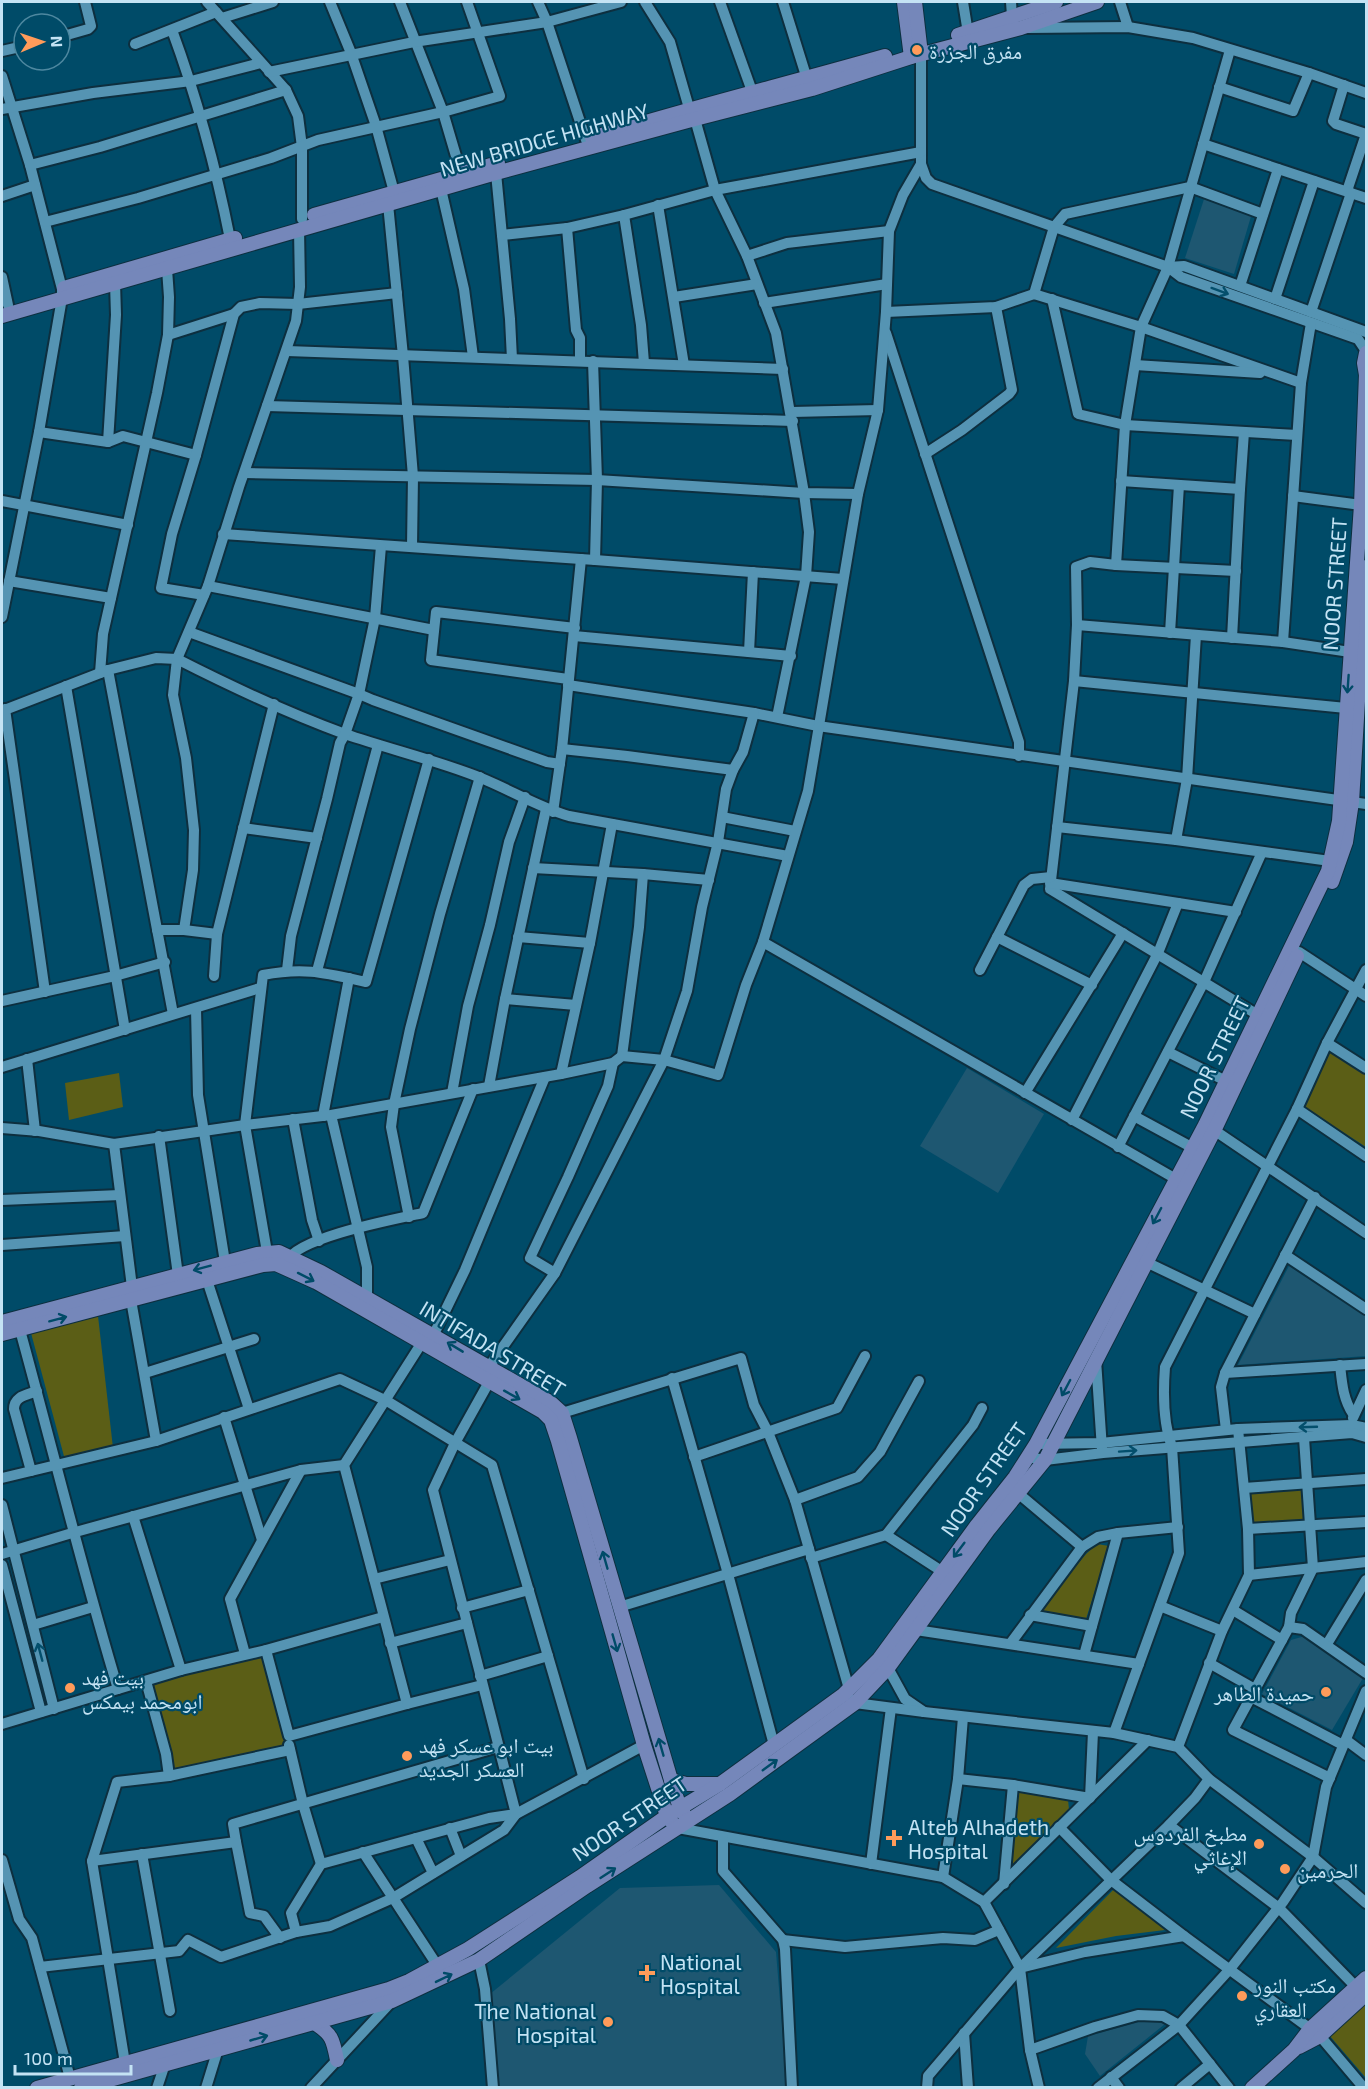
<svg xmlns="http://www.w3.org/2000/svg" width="1368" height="2089" font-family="'Exo 2','Noto Naskh Arabic',sans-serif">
  <rect width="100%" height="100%" fill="#004b68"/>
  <g fill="#1e5771">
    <polygon points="1205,196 1252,213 1234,274 1185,258"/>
    <polygon points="967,1068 1044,1114 998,1193 920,1146"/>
    <polygon points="1289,1266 1366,1315 1366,1356 1238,1365"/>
    <polygon points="1305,1636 1363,1678 1332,1730 1262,1694 1291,1640"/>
    <polygon points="719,1885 776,1952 787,2087 498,2087 490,1994 620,1888"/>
    <polygon points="1149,2019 1165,2024 1100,2076 1085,2054 1088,2036"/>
  </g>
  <g fill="#5b5e16">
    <polygon points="1330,1051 1366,1074 1366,1147 1304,1107"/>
    <polygon points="119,1073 123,1107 69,1120 65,1083"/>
    <polygon points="98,1316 113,1448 65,1460 31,1333"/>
    <polygon points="1302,1488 1306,1521 1250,1523 1248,1491"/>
    <polygon points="1097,1544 1109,1546 1086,1619 1038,1611 1086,1554"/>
    <polygon points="264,1653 287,1736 287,1748 170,1774 149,1683"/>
    <polygon points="1016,1791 1068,1799 1069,1810 1008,1869"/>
    <polygon points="1114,1889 1165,1930 1116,1936 1056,1948"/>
    <polygon points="1366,2002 1366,2078 1329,2035"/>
  </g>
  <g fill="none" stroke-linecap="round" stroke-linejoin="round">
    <g stroke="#0d2f3f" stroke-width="14">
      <g id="minor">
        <polyline points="207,2 286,90 298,116 302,147 302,219"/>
        <polyline points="330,2 351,53 376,126 394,192"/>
        <polyline points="400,2 443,112 461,173"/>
        <polyline points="538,2 547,22 586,140"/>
        <polyline points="645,2 670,42 689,108 695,119 715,190 747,256 776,333 804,493 809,532 806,576 777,717"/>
        <polyline points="720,2 753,94"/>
        <polyline points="783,2 807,79"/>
        <polyline points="963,2 968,33"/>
        <polyline points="1011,2 1012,16"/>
        <polyline points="1120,2 1128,27"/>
        <polyline points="222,18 273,2"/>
        <polyline points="1027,28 1128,27 1193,38 1309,73 1366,93"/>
        <path d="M 172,30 C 197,98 216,168 230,239"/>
        <polyline points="60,37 88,29 91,26 85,2"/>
        <polyline points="135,44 216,12"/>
        <polyline points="2,51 24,46"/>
        <polyline points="921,54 921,164 926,178 932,184 1168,267 1181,277 1358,339 1366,351"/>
        <polyline points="269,72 414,42 547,22 621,2"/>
        <polyline points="2,76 30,165 62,289 62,298 39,432 2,617"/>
        <polyline points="1344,85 1333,121 1336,124 1363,133 1365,137 1347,191"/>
        <polyline points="1219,87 1293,111 1309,73"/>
        <polyline points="2,109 93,93 191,81 261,63"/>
        <polyline points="1203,144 1366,198"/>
        <polyline points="30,165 100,147 286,90"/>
        <polyline points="496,173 510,319 512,359"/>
        <polyline points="441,189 464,289 473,357"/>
        <polyline points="2,196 35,185"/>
        <polyline points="388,204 403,356 413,476 412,547"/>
        <polyline points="658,205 684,365"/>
        <polyline points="624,215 641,325 644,363"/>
        <polyline points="45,222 138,198 271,158 318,140 443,112 500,96 467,2"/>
        <polyline points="567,228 576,330 580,338 580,361"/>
        <polyline points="502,235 567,228 624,215 715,190 921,152"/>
        <polyline points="747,256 787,243 889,231"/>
        <polyline points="1168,267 1184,266 1366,332"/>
        <polyline points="2,277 8,305"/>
        <polyline points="1240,286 1278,169"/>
        <polyline points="1034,294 1054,227 1065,214 1190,187 1263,214"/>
        <polyline points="674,297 757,284"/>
        <polyline points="1052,299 1078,414 1125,425 1297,435"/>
        <polyline points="1275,299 1314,181"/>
        <polyline points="764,303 887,284"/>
        <polyline points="886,312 996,307 1034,294 1141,327 1301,383"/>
        <polyline points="1311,312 1351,193"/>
        <polyline points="886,333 1019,742 1019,756"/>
        <polyline points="168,335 234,314"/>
        <polyline points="287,351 783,369"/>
        <polyline points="593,361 597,480 595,560"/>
        <polyline points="1135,365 1260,373"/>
        <polyline points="267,406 793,421"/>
        <polyline points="792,412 878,410"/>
        <polyline points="39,432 108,442 116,315 115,283"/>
        <polyline points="108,442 123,436 196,455"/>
        <polyline points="925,454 962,430 1009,394 1012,390 996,307"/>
        <polyline points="245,473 597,480 804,493 858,494"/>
        <polyline points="1121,481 1240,489 1232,638"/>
        <polyline points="1240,489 1244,432"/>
        <polyline points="1293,496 1361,505"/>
        <polyline points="2,501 128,525"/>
        <polyline points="223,534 595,560 843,579"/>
        <polyline points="1116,565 1125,425 1141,327 1168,267 1230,50"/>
        <polyline points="1236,571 1116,565 1090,562 1076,567 1077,625 1074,681 1050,889 1258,1015"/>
        <polyline points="9,581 111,598"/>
        <polyline points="208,586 434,630"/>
        <polyline points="204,595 161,588 172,534 196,455 234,314 241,307 260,303 298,304 397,293"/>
        <polyline points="1077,625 1283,642 1350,652"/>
        <polyline points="189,632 359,694 373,700 547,762 560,764"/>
        <polyline points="1170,633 1179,485"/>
        <polyline points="574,636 791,656"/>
        <polyline points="1283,642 1301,383 1311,323"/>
        <polyline points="749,652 753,572"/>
        <polyline points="108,670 173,1014"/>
        <polyline points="100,673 103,634 157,393 168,335 169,297 167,269"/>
        <polyline points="568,679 431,660 436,612 575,628"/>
        <polyline points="1074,681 1346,708"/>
        <polyline points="568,685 754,713 818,726 1366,804"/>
        <polyline points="66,686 125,1030"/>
        <polyline points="5,709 45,992"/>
        <polyline points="2,711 108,670 156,658 177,659 208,586 239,487 296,321 300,287 299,229"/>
        <polyline points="562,749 627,756 733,770"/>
        <polyline points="553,812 562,749 581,559"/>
        <polyline points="722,817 795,831"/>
        <polyline points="1057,827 1176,840 1330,861"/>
        <polyline points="243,828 317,838"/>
        <polyline points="1176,840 1187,779 1196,635"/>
        <polyline points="533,868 643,874 709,880"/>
        <polyline points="1050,883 1236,912"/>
        <polyline points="157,930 184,930 217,934"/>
        <path d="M 184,930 L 193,870 L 194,830 L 186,758 L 173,695 L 177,659 C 232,687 288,713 345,734 C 386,748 427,758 468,773 C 503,785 534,806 569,816 L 788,856"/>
        <polyline points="518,937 590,943"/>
        <polyline points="997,937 1092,985"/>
        <polyline points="763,942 1176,1179"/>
        <polyline points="1299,952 1366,996"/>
        <polyline points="287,970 291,936 327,799 340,743 345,734 359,694 375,618 381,546"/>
        <polyline points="980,970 1024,885 1032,879 1051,877"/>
        <polyline points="317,971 378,745"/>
        <polyline points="214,976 217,934 274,704"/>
        <polyline points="505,999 576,1005"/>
        <polyline points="2,1001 115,976 165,962"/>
        <polyline points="196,1009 198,1095 225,1262"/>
        <polyline points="1327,1043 1366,1068"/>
        <polyline points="1168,1052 1226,1081"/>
        <polyline points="622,1056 639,927 643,874"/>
        <polyline points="27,1059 35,1131"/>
        <polyline points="2,1067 260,988"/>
        <polyline points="561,1074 590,943 612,824"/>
        <polyline points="489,1086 505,999 546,809"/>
        <polyline points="452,1093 468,1006 490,925 509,842 525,797"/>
        <polyline points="1025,1093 1123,933"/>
        <polyline points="1297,1109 1366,1156"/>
        <polyline points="331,1115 367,1267 367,1298"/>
        <polyline points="323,1116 349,978"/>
        <polyline points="1134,1116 1193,1148"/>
        <polyline points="293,1119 312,1220 319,1241"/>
        <polyline points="1072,1120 1158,953 1178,903"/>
        <polyline points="1208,1126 1366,1233"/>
        <polyline points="2,1128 39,1131 114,1144 245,1125 331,1115 561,1074 613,1063 622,1056 664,1060 718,1075 746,985 763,942 808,791 858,494 878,410 886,312 889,231 903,195 921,164"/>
        <polyline points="159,1136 178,1275"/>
        <polyline points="114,1144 132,1287"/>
        <polyline points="1118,1147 1204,982 1262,852"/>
        <polyline points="2,1200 120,1195"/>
        <polyline points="409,1217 391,1127 394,1104 410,1029 440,914 480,777"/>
        <polyline points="2,1245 125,1236"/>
        <path d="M 267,1252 L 245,1125 L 263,975 C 305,967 325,973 366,982 L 429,759"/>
        <polyline points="1285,1255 1366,1309"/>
        <path d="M 287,1261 C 298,1237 396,1219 423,1213 L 473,1089"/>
        <polyline points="1146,1262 1255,1314"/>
        <polyline points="555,1273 530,1258 568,1177 608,1086 613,1063"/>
        <polyline points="207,1280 249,1409"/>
        <polyline points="131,1300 156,1441"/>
        <path d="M 20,1330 C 53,1450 82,1570 118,1689"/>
        <polyline points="434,1334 465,1270 545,1077"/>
        <polyline points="1096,1360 1102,1449"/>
        <path d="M 1340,1365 C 1342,1383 1343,1399 1353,1414"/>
        <polyline points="488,1368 555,1273 664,1060 687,991 702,907 718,842 726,789 733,770 743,752 754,713"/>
        <polyline points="145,1373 254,1339"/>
        <polyline points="1225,1373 1366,1364"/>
        <polyline points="672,1378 728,1574 774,1745"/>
        <polyline points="562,1413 741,1358 754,1405 768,1432 795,1500 849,1689"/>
        <polyline points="224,1417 262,1540"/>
        <polyline points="1353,1418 1366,1390"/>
        <polyline points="1226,1430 1221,1387 1225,1373 1315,1197"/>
        <polyline points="1036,1444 1101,1443 1238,1429 1352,1425 1366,1428"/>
        <polyline points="694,1457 837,1408 865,1356"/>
        <polyline points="1028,1457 1045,1460 1103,1453 1352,1433 1366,1437"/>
        <path d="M 31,1471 L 14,1409 C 14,1396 27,1395 37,1391"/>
        <polyline points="2,1478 156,1441 340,1379 387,1401 492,1465 584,1779"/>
        <polyline points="1244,1488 1366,1479"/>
        <polyline points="1019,1494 1082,1547"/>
        <polyline points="795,1500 858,1477 880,1452 919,1381"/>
        <polyline points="2,1505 54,1709"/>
        <polyline points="133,1516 181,1670"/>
        <polyline points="1248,1529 1366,1522"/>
        <polyline points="886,1535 943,1572"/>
        <polyline points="2,1554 72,1533 301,1470 344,1465"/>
        <polyline points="811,1558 886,1535 973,1425 982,1408"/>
        <polyline points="2,1565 41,1712"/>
        <polyline points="1249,1575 1366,1562"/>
        <polyline points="374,1579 450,1560"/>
        <polyline points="1160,1606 1222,1631"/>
        <polyline points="619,1607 809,1549"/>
        <polyline points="462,1608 529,1590"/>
        <polyline points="1233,1610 1282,1640"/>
        <polyline points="1030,1615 1092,1626"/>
        <polyline points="33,1625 93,1607"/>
        <polyline points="1289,1627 1291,1613 1313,1568 1304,1438"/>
        <polyline points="916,1630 1139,1664"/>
        <polyline points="390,1643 467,1623"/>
        <polyline points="1010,1644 1082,1547 1098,1537 1118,1533 1178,1527"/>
        <polyline points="1327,1644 1366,1580"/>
        <polyline points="266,1650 289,1736 407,1704 344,1465 421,1344"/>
        <polyline points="245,1654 230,1599 301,1470"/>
        <polyline points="1084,1655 1118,1533"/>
        <polyline points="883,1663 888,1668 905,1699 924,1712"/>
        <polyline points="1209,1663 1255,1689"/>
        <polyline points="480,1676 548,1656"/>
        <polyline points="146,1681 166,1754 169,1776"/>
        <polyline points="1251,1697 1343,1745"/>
        <polyline points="852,1700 855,1703 924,1712 1114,1733 1178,1747 1209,1779 1313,1857 1366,1903"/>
        <polyline points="407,1704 482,1685"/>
        <polyline points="2,1724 181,1670 266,1650 383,1617"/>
        <path d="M 1114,1733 L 1179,1553 L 1172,1447 C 1163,1423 1163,1393 1165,1367 L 1297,1109 L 1327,1043 L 1366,970"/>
        <polyline points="1346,1740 1366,1755"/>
        <polyline points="289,1745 303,1804 321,1864"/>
        <polyline points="1178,1747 1222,1631 1249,1575 1248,1529 1238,1429"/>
        <polyline points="1330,1778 1233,1730 1289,1627 1303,1629 1366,1673"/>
        <polyline points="958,1779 1013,1785 1090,1798 1093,1732"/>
        <polyline points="1169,1825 1279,1908 1356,1987"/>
        <polyline points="1059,1827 1111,1880 1184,1936 1320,2036 1364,2088"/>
        <polyline points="450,1828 461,1856"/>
        <polyline points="678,1828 943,1877 984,1902 1020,1968 1030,2050 1039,2088"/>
        <polyline points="416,1838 433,1873"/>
        <polyline points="723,1838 723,1871 783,1940 785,1949 792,2088"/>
        <polyline points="236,1842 250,1913 264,1916 280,1938"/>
        <polyline points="363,1852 437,1965"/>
        <polyline points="142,1854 170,2011"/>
        <polyline points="2,1860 19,1919 32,1938 70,2078"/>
        <polyline points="92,1861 236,1842 233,1824 498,1747"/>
        <polyline points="871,1864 891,1708"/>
        <polyline points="943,1877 958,1779 963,1717"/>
        <polyline points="1004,1884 1013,1785"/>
        <polyline points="984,1902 1148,1740"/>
        <polyline points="296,1932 291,1913 321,1864 489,1818 516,1814 644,1745"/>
        <polyline points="783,1940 845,1947 943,1938 975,1940 999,1930"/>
        <polyline points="479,1960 485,1989 493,2088"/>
        <polyline points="40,1967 179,1951 188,1940 221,1957 296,1932 330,1926 393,1898 504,1830 516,1814 433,1490 455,1443 489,1382"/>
        <polyline points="1020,1968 1085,1952 1184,1936"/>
        <polyline points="964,2033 968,2088"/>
        <polyline points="1030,2050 1095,2027 1138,2015 1163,2016 1179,2025 1229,2088"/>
        <polyline points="125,2063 92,1861 117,1782 169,1776 290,1750"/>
        <polyline points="1111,2077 1119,2088"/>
        <polyline points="157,2088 165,2064"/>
        <polyline points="206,2088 218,2049"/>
        <polyline points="311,2088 392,2001"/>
        <polyline points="927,2088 928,2076 1020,1968 1169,1825 1195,1798 1209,1779"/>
        <polyline points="1098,2088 1179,2025 1230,1969 1283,1902 1313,1857 1326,1787 1366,1691"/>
        <polyline points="1181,2088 1210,2064"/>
      </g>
    </g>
    <g stroke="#0d2f3f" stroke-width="16">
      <g id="major">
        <polyline points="904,2 911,57"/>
        <polyline points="915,2 921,54"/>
        <polyline points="958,35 1056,2"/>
        <path d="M 592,138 C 689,108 787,84 885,56"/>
        <polyline points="314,215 498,163"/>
        <polyline points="64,288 235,238"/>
        <polyline points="2,316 496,173 695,119 812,89 911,57 1021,28 1097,2"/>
        <polyline points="1366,353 1364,363 1366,375"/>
        <polyline points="1332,882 1346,842 1352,802 1366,567"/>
        <polyline points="2,1322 257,1254 279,1252 321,1272 550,1402 562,1413 570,1438 671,1780 680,1808 684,1814"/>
        <polyline points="2,1334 263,1265 276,1264 316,1282 543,1412 551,1420 558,1441 644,1745 667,1816 672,1822"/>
        <polyline points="671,1780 686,1784 718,1784"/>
        <path d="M 313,2022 C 332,2034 333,2039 337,2060"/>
        <polyline points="1299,2047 1320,2036 1366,1994"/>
        <polyline points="37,2088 389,1989 409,1981 468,1949 580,1877 667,1816 720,1784 843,1695 879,1659 977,1525 1015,1477 1036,1444 1205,1125 1328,871 1339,821 1361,505 1366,374"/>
        <polyline points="81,2088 392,2001 479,1960 587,1886 730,1794 855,1703 888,1668 989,1529 1045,1460 1214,1131 1297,956"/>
        <polyline points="1252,2088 1294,2050 1310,2029 1366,1978"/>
      </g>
    </g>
    <use href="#minor" stroke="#5594b3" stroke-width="10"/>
    <use href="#major" stroke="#7587ba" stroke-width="14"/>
  </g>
  <defs><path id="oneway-shaft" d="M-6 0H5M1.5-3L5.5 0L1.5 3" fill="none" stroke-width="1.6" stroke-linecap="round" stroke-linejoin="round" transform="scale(1.5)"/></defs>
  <g stroke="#044f6c">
    <use href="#oneway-shaft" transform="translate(1220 291) rotate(20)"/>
    <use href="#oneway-shaft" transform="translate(1308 1427) rotate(178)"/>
    <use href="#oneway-shaft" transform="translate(1128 1451) rotate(-4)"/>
    <use href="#oneway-shaft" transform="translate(40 1652) rotate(-105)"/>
  </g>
  <g stroke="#004b68">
    <use href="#oneway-shaft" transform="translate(1348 684) rotate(94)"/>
    <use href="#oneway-shaft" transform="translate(1157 1216) rotate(118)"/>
    <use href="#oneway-shaft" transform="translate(202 1268) rotate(165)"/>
    <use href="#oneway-shaft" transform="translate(306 1277) rotate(27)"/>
    <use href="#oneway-shaft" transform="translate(58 1319) rotate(-15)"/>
    <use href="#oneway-shaft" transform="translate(455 1347) rotate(-149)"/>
    <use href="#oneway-shaft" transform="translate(1066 1388) rotate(118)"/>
    <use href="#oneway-shaft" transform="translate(512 1395) rotate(29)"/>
    <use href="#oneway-shaft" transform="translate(959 1550) rotate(127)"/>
    <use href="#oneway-shaft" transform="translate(605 1560) rotate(-106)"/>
    <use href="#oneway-shaft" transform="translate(615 1643) rotate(74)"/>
    <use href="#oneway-shaft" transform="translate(661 1747) rotate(-106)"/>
    <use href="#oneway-shaft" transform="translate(770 1765) rotate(-36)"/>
    <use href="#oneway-shaft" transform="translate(608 1873) rotate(-33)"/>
    <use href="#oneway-shaft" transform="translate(444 1978) rotate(-26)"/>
    <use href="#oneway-shaft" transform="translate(259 2038) rotate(-16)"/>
  </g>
  <g fill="#ff9b5a" stroke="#004b68" stroke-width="2">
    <circle cx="917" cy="50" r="6"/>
    <circle cx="70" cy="1688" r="6"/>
    <circle cx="1326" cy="1692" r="6"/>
    <circle cx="407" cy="1756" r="6"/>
    <path d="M891 1829h6v6h6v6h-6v6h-6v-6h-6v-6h6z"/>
    <circle cx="1259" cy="1844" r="6"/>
    <circle cx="1285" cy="1869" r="6"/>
    <path d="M644 1964h6v6h6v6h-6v6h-6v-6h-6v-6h6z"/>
    <circle cx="1242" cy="1996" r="6"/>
    <circle cx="608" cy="2022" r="6"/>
  </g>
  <g text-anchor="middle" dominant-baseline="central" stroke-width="4.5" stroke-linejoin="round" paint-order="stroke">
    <g font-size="21" fill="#c4e3f4" stroke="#004b68" text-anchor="start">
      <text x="929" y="50">مفرق الجزرة</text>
      <text x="82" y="1676">بيت فهد<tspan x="82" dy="24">ابومحمد بيمكس</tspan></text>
      <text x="1314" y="1692" text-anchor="end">حميدة الطاهر</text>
      <text x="419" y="1744">بيت ابو عسكر فهد<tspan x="419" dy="24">العسكر الجديد</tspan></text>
      <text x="908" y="1826">Alteb Alhadeth<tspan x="908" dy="24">Hospital</tspan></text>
      <text x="1247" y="1832" text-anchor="end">مطبخ الفردوس<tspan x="1247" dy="24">الإغاثي</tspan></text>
      <text x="1297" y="1869">الحرمين</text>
      <text x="660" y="1961">National<tspan x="660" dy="24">Hospital</tspan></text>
      <text x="1254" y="1984">مكتب النور<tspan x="1254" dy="24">العقاري</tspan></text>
      <text x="596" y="2010" text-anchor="end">The National<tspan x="596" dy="24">Hospital</tspan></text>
    </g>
    <g font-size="21" fill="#c4e3f4" stroke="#004b68">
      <text transform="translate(544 139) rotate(-16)">NEW BRIDGE HIGHWAY</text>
      <text transform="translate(1334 584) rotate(-86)">NOOR STREET</text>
      <text transform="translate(1214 1057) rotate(-64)">NOOR STREET</text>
      <text transform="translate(493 1348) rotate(31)">INTIFADA STREET</text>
      <text transform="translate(983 1479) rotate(-55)">NOOR STREET</text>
      <text transform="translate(629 1818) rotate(-34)">NOOR STREET</text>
    </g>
  </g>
  <rect width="1368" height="2089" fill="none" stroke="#c4e3f4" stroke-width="6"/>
  <g transform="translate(42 42) rotate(88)"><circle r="28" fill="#004b68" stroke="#4e88a0" stroke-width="1.5"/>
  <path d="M0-4.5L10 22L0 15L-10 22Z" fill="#ff9b5a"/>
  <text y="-9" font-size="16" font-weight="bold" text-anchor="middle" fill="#c4e3f4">N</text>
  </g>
  <path d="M15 2065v9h116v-9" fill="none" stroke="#c4e3f4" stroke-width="3"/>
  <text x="24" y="2065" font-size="18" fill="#c4e3f4" stroke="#004b68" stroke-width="4.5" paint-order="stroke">100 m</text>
</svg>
